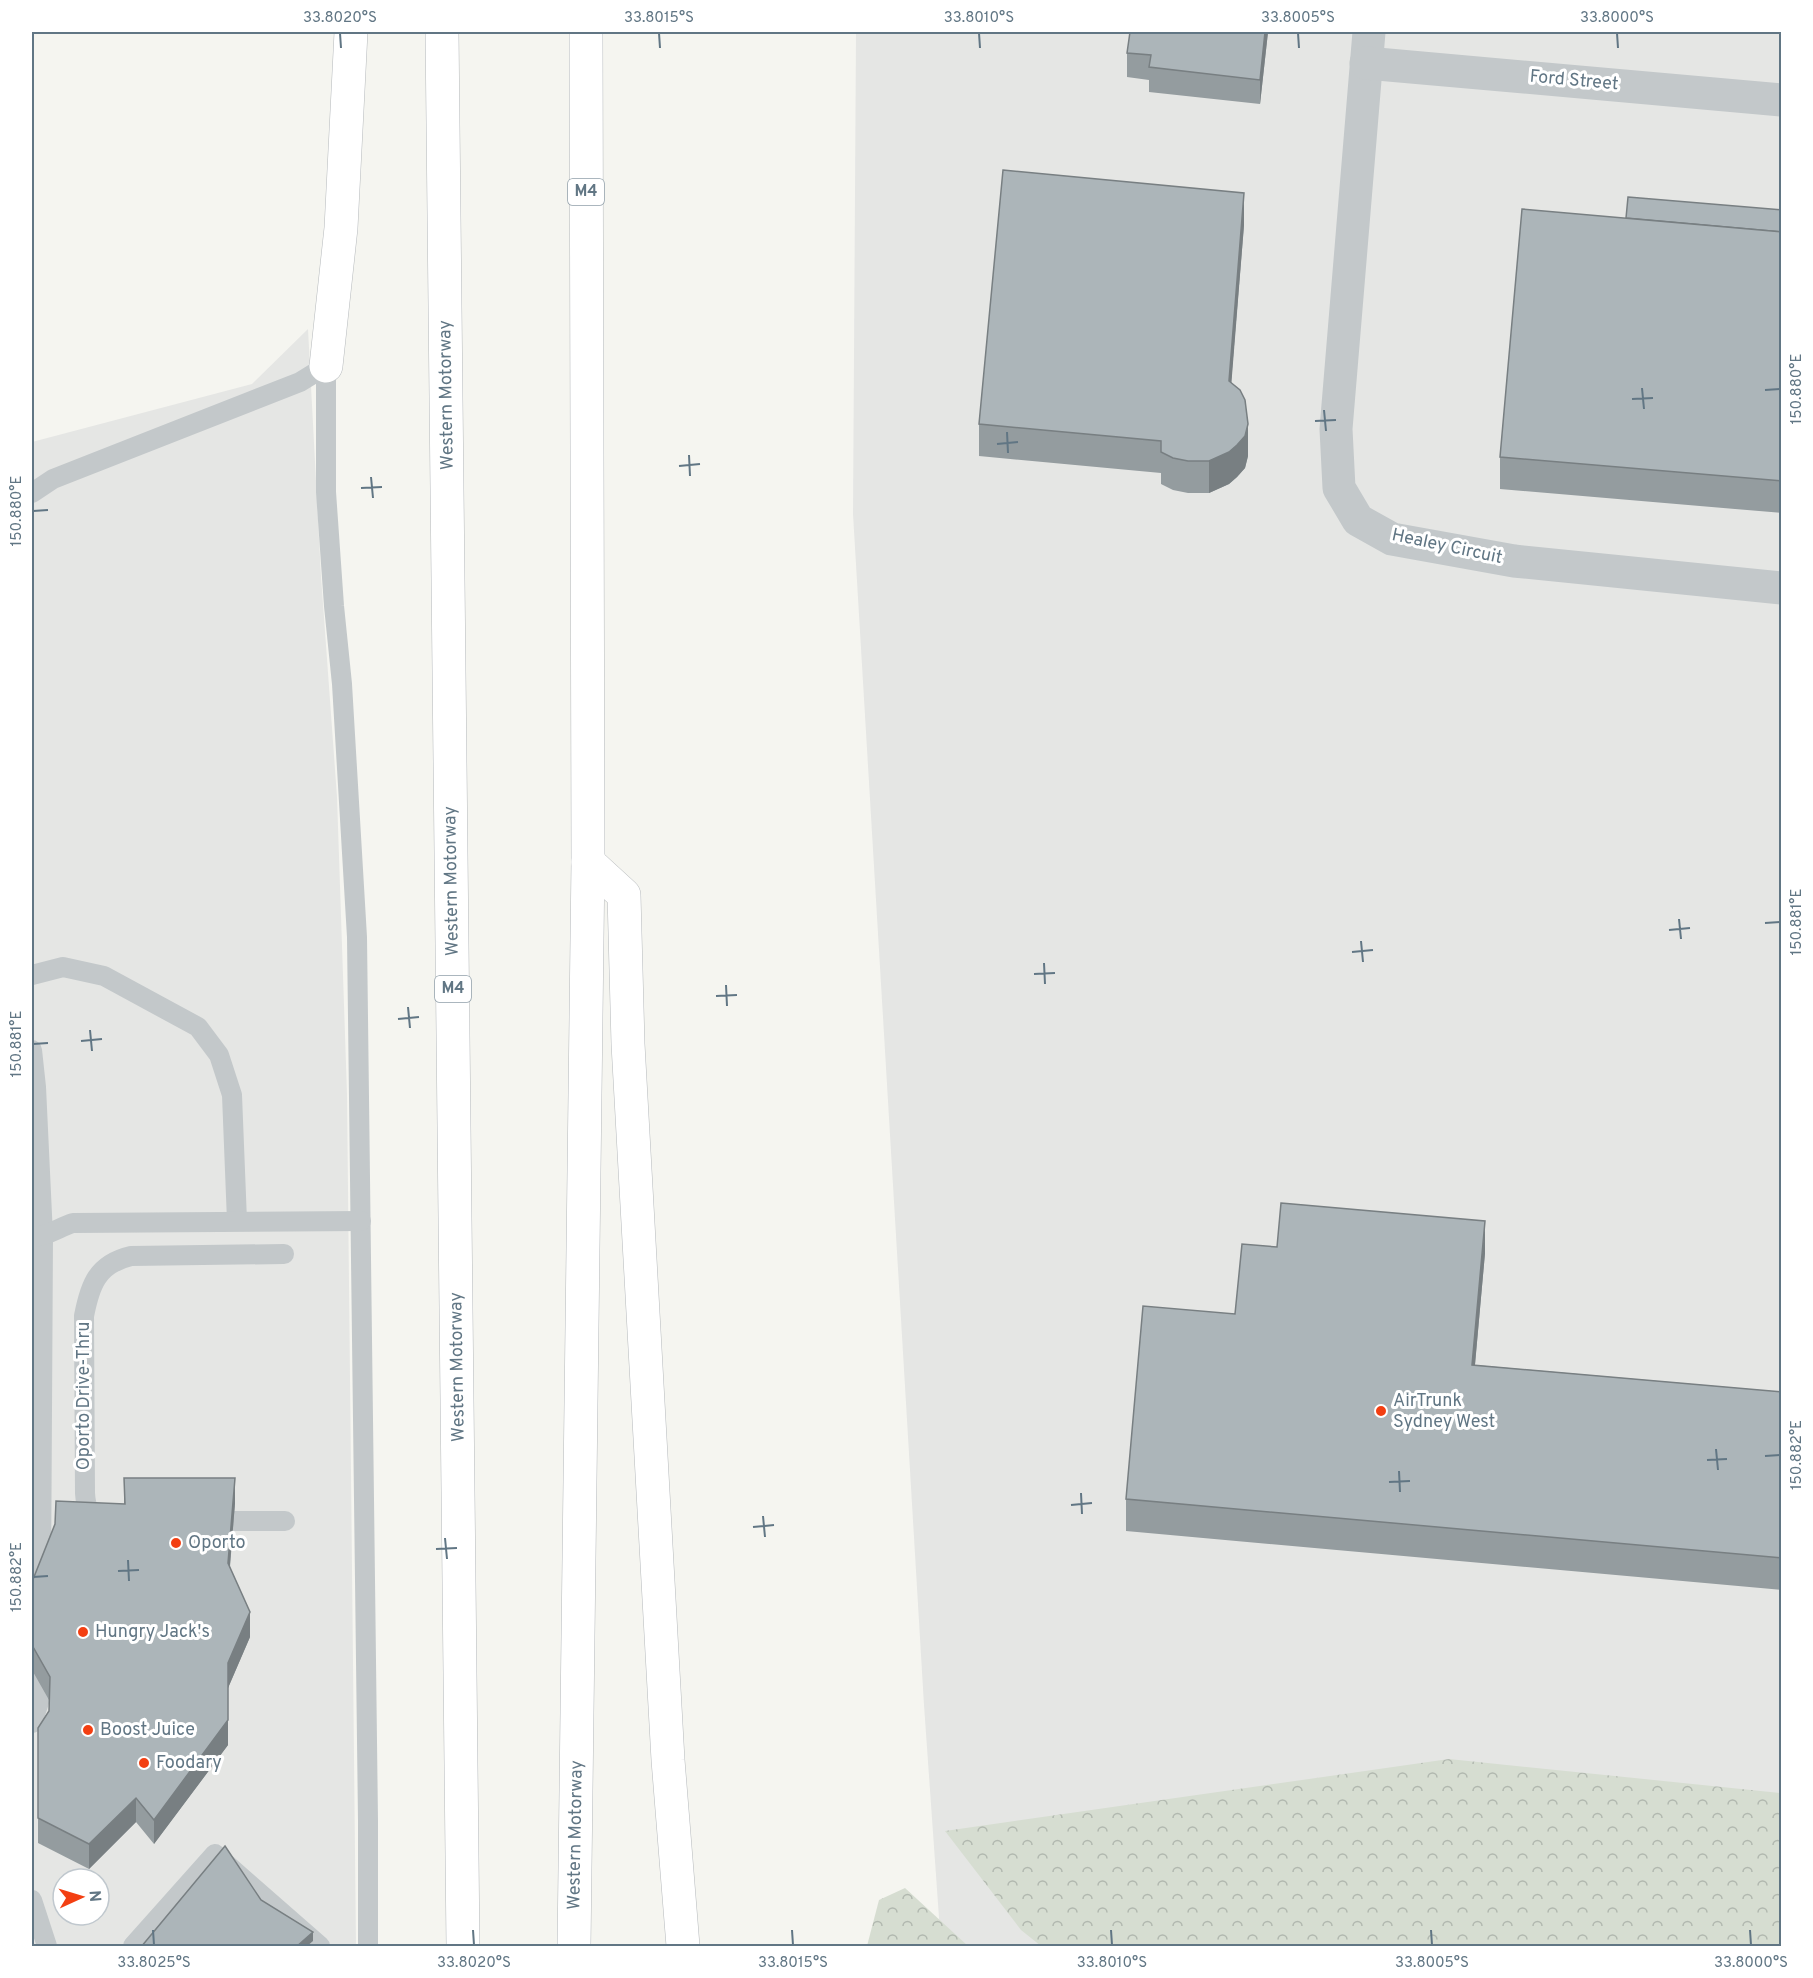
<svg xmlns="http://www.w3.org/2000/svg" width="1813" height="1978" font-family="Overpass,sans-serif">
  <defs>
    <pattern id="forest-crowns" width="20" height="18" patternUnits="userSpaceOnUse" patternTransform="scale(1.5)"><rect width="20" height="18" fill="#d6ddd1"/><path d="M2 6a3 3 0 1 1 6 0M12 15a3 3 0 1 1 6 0" fill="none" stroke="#b1b8af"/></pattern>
  </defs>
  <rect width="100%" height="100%" fill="#f5f5f0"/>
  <g fill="#e5e6e4" fill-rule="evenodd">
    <polygon points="856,32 1781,32 1781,1946 941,1946 924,1705 853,514"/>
    <path d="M 308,329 L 321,576 L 337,797 L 347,1094 L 356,1946 L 32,1946 L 32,442 L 252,384 ZM 63,1879 L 99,1879 L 99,1915 L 63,1915 Z"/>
  </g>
  <g fill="url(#forest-crowns)">
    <polygon points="1449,1759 1781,1793 1781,1946 1041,1946 1021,1930 945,1831"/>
    <polygon points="905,1888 968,1946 867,1946 879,1900"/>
  </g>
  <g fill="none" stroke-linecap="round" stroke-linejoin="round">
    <g stroke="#b5b9bc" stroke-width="34">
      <g id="highway">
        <polyline points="442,32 463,1946"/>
        <polyline points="326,366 341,228 351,32"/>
        <polyline points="588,862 624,895 628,1044 668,1760 683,1946"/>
        <polyline points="574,1946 588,862 586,32"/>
      </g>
    </g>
    <g stroke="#c3c8ca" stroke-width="20">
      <polyline points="326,366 326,492 334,606 342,684 357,937 368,1821 368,1946"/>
      <polyline points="32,493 53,479 300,382 326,366"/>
      <polyline points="32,975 63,967 104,976 198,1027 219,1055 232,1095 237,1221"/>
      <polyline points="32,1050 36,1087 43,1236 41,1584"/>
      <path d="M 34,1237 C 48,1236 60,1227 73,1223 L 361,1221"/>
      <path d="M 101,1520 C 88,1513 86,1508 85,1493 L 84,1316 C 90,1285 97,1264 131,1256 L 284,1254"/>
      <polyline points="209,1521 285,1521"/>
      <polyline points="32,1723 40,1699 40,1658"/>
      <polyline points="32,1900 47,1946"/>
      <polyline points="133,1946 215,1854 320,1946"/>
    </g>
    <g stroke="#c3c8ca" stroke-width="33">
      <polyline points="1369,32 1336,429 1339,488 1358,520 1392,539 1514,561 1782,588"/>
      <polyline points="1366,63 1782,100"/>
    </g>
    <use href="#highway" stroke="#fff" stroke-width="33"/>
  </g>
  <g fill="#949c9f">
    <polygon points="1268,32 1260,104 1149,92 1149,80 1127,77 1127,53"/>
    <polygon points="1782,210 1782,513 1500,489 1500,457 1626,218"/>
    <polygon points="1244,225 1231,383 1248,456 1245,468 1237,477 1229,484 1209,493 1188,493 1173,490 1161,484 1161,473 979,456 979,424"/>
    <polygon points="1277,1247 1485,1253 1475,1365 1782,1392 1782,1590 1126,1531 1126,1499 1235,1314"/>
    <polygon points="124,1478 235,1503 230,1567 250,1637 228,1688 228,1745 154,1844 136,1822 89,1869 38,1843 38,1728 49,1711 49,1700 32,1670 32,1582 124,1504"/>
  </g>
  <g fill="#787f82">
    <polygon points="1265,32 1268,32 1260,104 1260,80"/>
    <polygon points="1244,193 1244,225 1229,413 1229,381"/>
    <polygon points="1248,424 1248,456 1245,468 1237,477 1229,484 1209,493 1209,461"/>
    <polygon points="1485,1221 1485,1253 1472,1397 1472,1365"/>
    <polygon points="235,1478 235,1503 228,1588 228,1563"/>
    <polygon points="250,1612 250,1637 228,1688 228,1745 154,1844 154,1820 228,1663"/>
    <polygon points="136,1798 136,1822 89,1869 89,1844"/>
    <polygon points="313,1932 313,1941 306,1947 296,1947"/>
  </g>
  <g fill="#acb5b9" stroke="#787f82" stroke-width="1.5">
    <polygon points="1130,32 1265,32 1260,80 1149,67 1151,55 1127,53"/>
    <polygon points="1003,170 1244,193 1229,381 1240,390 1245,400 1248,424 1245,436 1237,445 1229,452 1209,461 1188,461 1173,458 1161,452 1161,441 979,424"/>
    <polygon points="1628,197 1782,210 1782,232 1626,218"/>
    <polygon points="1522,209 1782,232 1782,481 1500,457"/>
    <polygon points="1281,1203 1485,1221 1472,1365 1782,1392 1782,1558 1126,1499 1143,1306 1235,1314 1242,1244 1277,1247"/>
    <polygon points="124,1478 235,1478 228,1563 250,1612 228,1663 228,1720 154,1820 136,1798 89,1844 38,1818 38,1728 49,1711 50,1677 32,1645 32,1582 55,1524 56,1501 125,1504"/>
    <polygon points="225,1846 261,1900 313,1932 296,1947 141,1947"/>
  </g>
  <path fill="none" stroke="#617684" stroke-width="2" d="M 340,33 L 341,48M 659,33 L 660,48M 979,33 L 980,48M 1298,33 L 1299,48M 1617,33 L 1618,48M 1642,388 L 1644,409M 1765,390 L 1780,389M 1632,399 L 1653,398M 1324,410 L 1326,431M 1315,421 L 1336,420M 1007,432 L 1008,453M 997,444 L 1018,442M 689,455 L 690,476M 679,466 L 700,464M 371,477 L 373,498M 361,488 L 382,487M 33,511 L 48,510M 1679,919 L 1681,939M 1765,923 L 1780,922M 1669,930 L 1690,928M 1361,941 L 1363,962M 1352,952 L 1373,950M 1044,963 L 1045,984M 1034,974 L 1055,973M 726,985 L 727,1006M 716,996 L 737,995M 408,1007 L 410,1028M 398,1019 L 419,1017M 90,1030 L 92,1051M 81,1041 L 102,1039M 33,1044 L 48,1043M 1716,1449 L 1718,1470M 1765,1456 L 1780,1455M 1707,1460 L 1727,1459M 1399,1471 L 1400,1492M 1389,1482 L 1410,1481M 1081,1493 L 1082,1514M 1071,1505 L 1092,1503M 763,1516 L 765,1537M 753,1527 L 774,1525M 445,1538 L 447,1559M 436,1549 L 457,1548M 128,1560 L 129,1581M 118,1571 L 139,1570M 33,1577 L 48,1576M 153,1930 L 154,1945M 473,1930 L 474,1945M 792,1930 L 793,1945M 1111,1930 L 1112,1945M 1431,1930 L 1432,1945M 1750,1930 L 1751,1945"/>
  <g fill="#f33f12" stroke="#fff" stroke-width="2">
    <circle cx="1381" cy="1411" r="6"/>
    <circle cx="176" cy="1543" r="6"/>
    <circle cx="83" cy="1632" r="6"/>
    <circle cx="88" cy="1730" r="6"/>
    <circle cx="144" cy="1763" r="6"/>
  </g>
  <g text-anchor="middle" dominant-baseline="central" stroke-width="6" stroke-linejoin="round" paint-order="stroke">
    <g fill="#fff" stroke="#909fa9" stroke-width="1.5">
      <rect x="568" y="179" width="36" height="26" rx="4.5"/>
      <rect x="435" y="976" width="36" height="26" rx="4.5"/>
    </g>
    <g font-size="16" font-weight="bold" fill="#617684">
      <text x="586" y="192">M4</text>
      <text x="453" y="989">M4</text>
    </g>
    <g font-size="18" fill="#617684" stroke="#fff">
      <text transform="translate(1574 81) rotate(5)">Ford Street</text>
      <text transform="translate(447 395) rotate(-91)">Western Motorway</text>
      <text transform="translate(1447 547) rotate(12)">Healey Circuit</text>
      <text transform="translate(452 881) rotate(-91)">Western Motorway</text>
      <text transform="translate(458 1367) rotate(-91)">Western Motorway</text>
      <text transform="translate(84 1396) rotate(-90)">Oporto Drive-Thru</text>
      <text transform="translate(576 1835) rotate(-89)">Western Motorway</text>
    </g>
    <g font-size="18" fill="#617684" stroke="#fff" text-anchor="start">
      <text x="1393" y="1401">AirTrunk<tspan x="1393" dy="21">Sydney West</tspan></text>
      <text x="188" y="1543">Oporto</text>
      <text x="95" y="1632">Hungry Jack's</text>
      <text x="100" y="1730">Boost Juice</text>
      <text x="156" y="1763">Foodary</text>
    </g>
  </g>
  <rect width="1813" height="1978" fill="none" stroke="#ffffff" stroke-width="66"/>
  <g transform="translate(81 1897) rotate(86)"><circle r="28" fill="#ffffff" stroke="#c0c8ce" stroke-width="1.5"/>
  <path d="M0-4.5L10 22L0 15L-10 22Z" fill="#f33f12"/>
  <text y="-9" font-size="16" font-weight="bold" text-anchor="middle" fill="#617684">N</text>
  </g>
  <rect x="33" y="33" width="1747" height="1912" fill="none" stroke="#617684" stroke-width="2"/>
  <g font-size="15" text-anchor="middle" fill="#617684">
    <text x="340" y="22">33.8020°S</text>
    <text x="659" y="22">33.8015°S</text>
    <text x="979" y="22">33.8010°S</text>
    <text x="1298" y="22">33.8005°S</text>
    <text x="1617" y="22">33.8000°S</text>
    <text transform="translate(1796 389) rotate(-90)" y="5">150.880°E</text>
    <text transform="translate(16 511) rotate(-90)" y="5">150.880°E</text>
    <text transform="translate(1796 922) rotate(-90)" y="5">150.881°E</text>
    <text transform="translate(16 1044) rotate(-90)" y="5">150.881°E</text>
    <text transform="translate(1796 1455) rotate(-90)" y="5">150.882°E</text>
    <text transform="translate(16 1577) rotate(-90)" y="5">150.882°E</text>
    <text x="154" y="1967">33.8025°S</text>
    <text x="474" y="1967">33.8020°S</text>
    <text x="793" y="1967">33.8015°S</text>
    <text x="1112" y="1967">33.8010°S</text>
    <text x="1432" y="1967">33.8005°S</text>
    <text x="1751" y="1967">33.8000°S</text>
  </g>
</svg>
